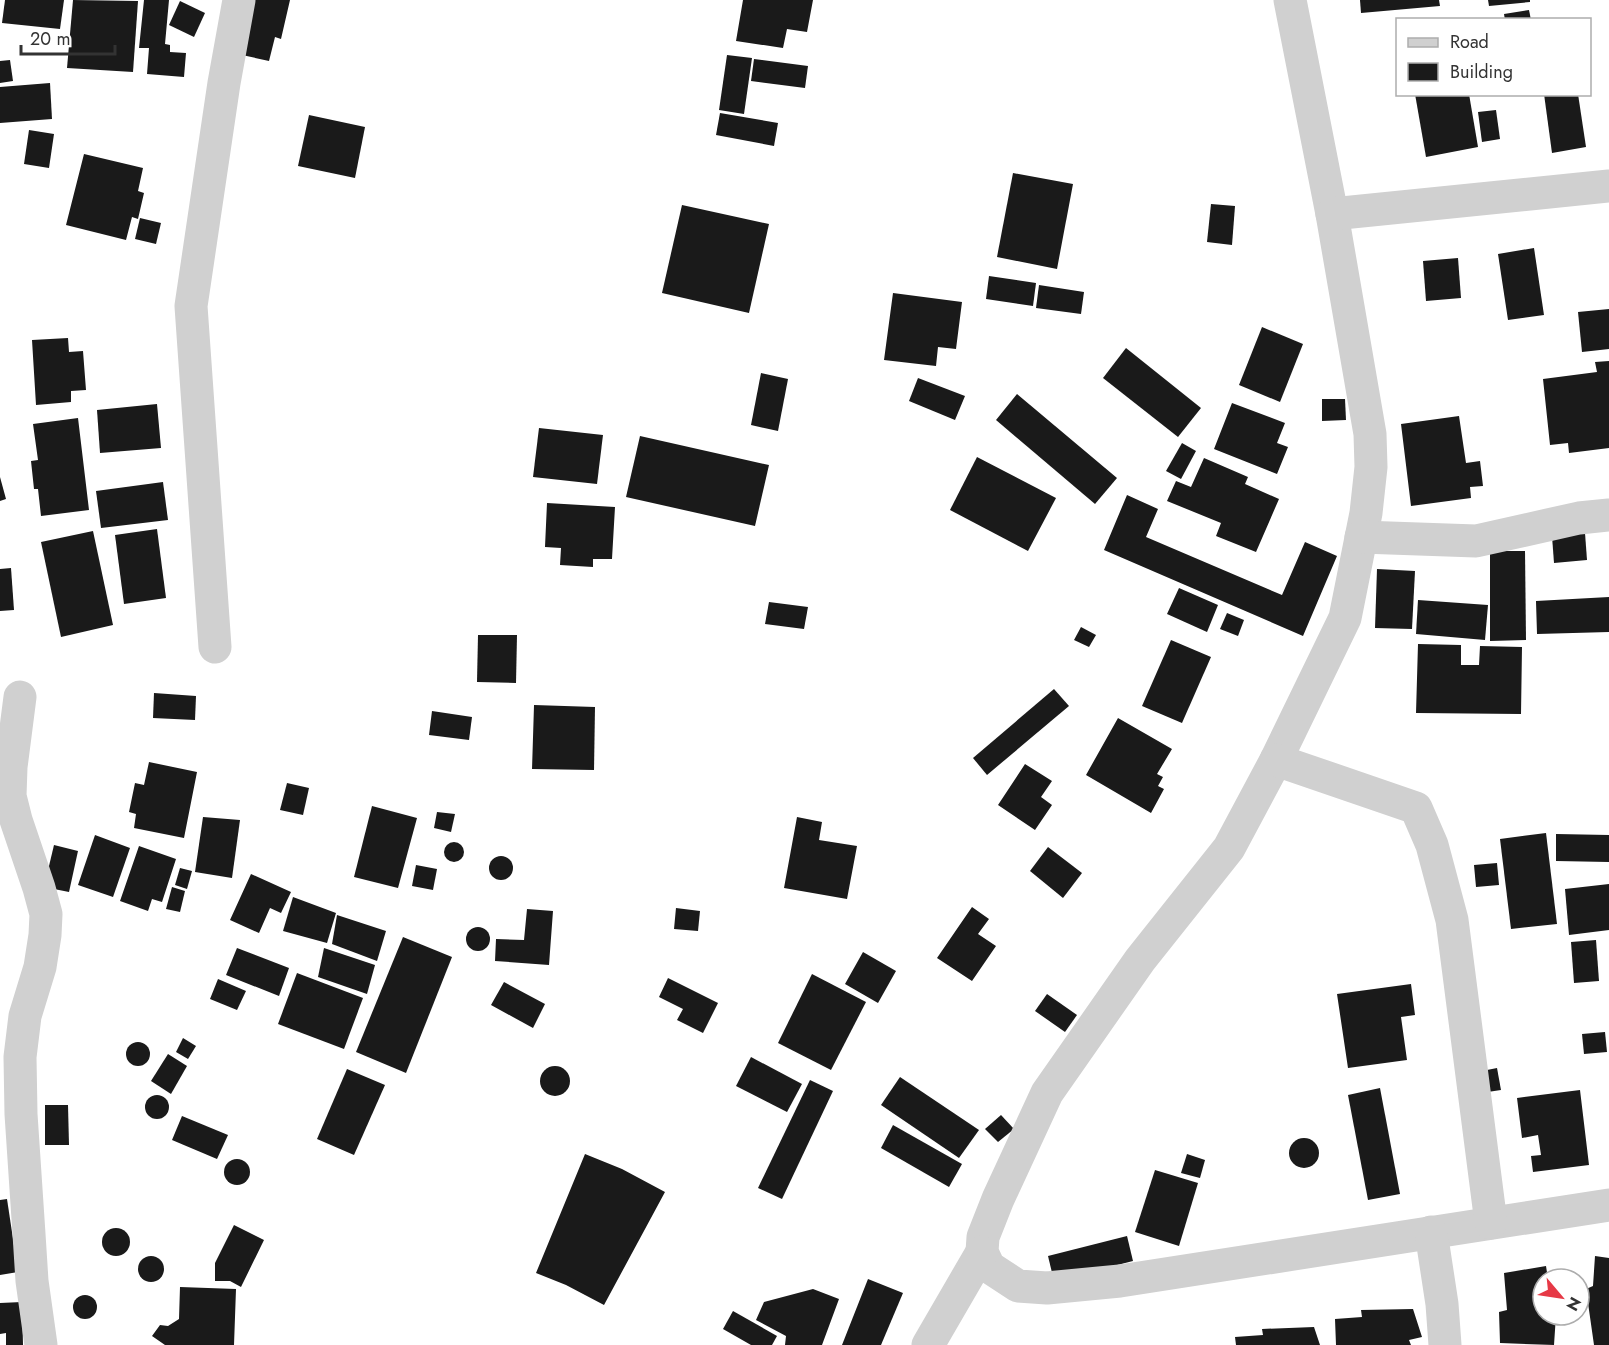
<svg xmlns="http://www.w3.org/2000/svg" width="1609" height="1345" font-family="Jost,sans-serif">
  <rect width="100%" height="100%" fill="#fff"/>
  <g fill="#1a1a1a">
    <polygon points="5,0 64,0 60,29 2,23"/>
    <polygon points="73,0 138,1 133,72 67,68"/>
    <polygon points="144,0 169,0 165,44 170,45 170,52 186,53 184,77 147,74 149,48 139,48"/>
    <polygon points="255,0 290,0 281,39 275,37 269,61 242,55"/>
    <polygon points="743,0 813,0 807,32 787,29 783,48 736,41"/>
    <polygon points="1360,0 1439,0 1440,6 1361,13"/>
    <polygon points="1488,0 1530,0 1530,2 1489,6"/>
    <polygon points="180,1 205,13 194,37 169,25"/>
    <polygon points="1529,10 1531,20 1505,20 1504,14"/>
    <polygon points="727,55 752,58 744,114 719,110"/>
    <polygon points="754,59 808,66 805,88 751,81"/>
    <polygon points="10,60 13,81 0,83 0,61"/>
    <polygon points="50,83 52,119 0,123 0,87"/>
    <polygon points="1415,94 1469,94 1478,147 1426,157"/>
    <polygon points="1544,94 1578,94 1586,147 1552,153"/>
    <polygon points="1496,110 1500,139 1482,142 1478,112"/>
    <polygon points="720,113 778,123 774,146 716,135"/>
    <polygon points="309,115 365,127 355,178 298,166"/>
    <polygon points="29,130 54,134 49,168 24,164"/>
    <polygon points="84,154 143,168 138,191 144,193 138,219 132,217 126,240 66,225"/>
    <polygon points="1013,173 1073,184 1057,269 997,257"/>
    <polygon points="1211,204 1235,206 1232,245 1207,242"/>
    <polygon points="682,205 769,224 749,313 662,293"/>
    <polygon points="140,218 161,223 156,244 135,239"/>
    <polygon points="1534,248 1544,315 1508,320 1498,254"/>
    <polygon points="1458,258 1461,298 1426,301 1423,261"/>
    <polygon points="989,276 1036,283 1033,306 986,299"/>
    <polygon points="1039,285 1084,292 1081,314 1036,308"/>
    <polygon points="893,293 962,302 956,349 938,347 936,366 884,360"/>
    <polygon points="1609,309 1609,349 1582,352 1578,312"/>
    <polygon points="1262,327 1303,344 1280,402 1239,385"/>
    <polygon points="68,338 69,352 83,351 86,390 71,391 71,402 36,405 32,340"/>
    <polygon points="1126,348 1201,408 1178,437 1103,378"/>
    <polygon points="1609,361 1609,448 1569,453 1568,443 1550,445 1543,379 1597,372 1595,362"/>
    <polygon points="761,373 788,379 778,431 751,425"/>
    <polygon points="918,378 965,396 955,420 909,401"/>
    <polygon points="1017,394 1117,478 1095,504 996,420"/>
    <polygon points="1322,399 1345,399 1346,420 1322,421"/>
    <polygon points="1232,403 1285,423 1277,443 1288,447 1277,474 1214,449"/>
    <polygon points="157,404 161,448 100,453 97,410"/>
    <polygon points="1459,416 1466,463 1480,461 1483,486 1470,487 1471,498 1411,506 1401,424"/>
    <polygon points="78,418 89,510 41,516 38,489 34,489 31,461 38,460 33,424"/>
    <polygon points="539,428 603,435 597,484 533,477"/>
    <polygon points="640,436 769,465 755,526 626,497"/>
    <polygon points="1182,443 1196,451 1181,479 1166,471"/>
    <polygon points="977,457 1056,498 1028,551 950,510"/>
    <polygon points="1204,458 1248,477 1245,484 1279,499 1256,552 1216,536 1221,523 1167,501 1176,481 1191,487"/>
    <polygon points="0,477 6,499 0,501"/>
    <polygon points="163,482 168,520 101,528 96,491"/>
    <polygon points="1127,495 1158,509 1146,537 1282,595 1305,542 1337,556 1303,636 1104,550"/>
    <polygon points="547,503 615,507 612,559 593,559 593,567 560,565 561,548 545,547"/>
    <polygon points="157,529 166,598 124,604 115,535"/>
    <polygon points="93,531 113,625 61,637 41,542"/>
    <polygon points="1585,533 1587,560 1554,563 1552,536"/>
    <polygon points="1490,551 1525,551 1526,640 1490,641"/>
    <polygon points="11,568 14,610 0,611 0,569"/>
    <polygon points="1377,569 1415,571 1412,629 1375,628"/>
    <polygon points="1179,588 1218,605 1207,632 1167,614"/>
    <polygon points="1609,597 1609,632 1537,634 1536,601"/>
    <polygon points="1418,600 1488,605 1485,640 1416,634"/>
    <polygon points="769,602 808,607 804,629 765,624"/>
    <polygon points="1227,613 1244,620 1238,636 1220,629"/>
    <polygon points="1081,627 1096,635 1089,647 1074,640"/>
    <polygon points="478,635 517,635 516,683 477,682"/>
    <polygon points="1171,640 1211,657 1182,723 1142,706"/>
    <polygon points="1418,644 1461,645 1461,665 1479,665 1480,646 1522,647 1521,714 1416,713"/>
    <polygon points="1054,689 1069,706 987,775 973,758"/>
    <polygon points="154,693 196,696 195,720 153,718"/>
    <polygon points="534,705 595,707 594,770 532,769"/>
    <polygon points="432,711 472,717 469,740 429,735"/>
    <polygon points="1118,718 1172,749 1157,774 1163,777 1158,786 1164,789 1151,813 1086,775"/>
    <polygon points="149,762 197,772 184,838 134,828 136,814 129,812 135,783 144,785"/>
    <polygon points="1025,764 1052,781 1041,797 1052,805 1035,830 998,805"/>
    <polygon points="287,783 309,788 303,815 280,810"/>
    <polygon points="372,806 417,818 398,888 354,877"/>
    <polygon points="437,812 455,814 451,832 434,828"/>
    <polygon points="203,817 240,820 232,878 195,872"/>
    <polygon points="797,817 822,822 819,840 857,846 847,899 784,888"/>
    <polygon points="1546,833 1557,924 1511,929 1500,839"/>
    <polygon points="1556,834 1609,835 1609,862 1556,861"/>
    <polygon points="95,835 130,848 113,897 78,885"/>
    <circle cx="454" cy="852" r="10"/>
    <polygon points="54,845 78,851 69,892 44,887"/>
    <polygon points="139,846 176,859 162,902 152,899 148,911 120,901"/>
    <polygon points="1048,847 1082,873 1063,898 1030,871"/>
    <circle cx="501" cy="868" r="12"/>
    <polygon points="1497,863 1499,885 1476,887 1474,865"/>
    <polygon points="416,865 437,869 433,890 412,886"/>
    <polygon points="180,868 192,871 187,889 175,885"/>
    <polygon points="251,874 291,892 281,913 270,908 259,933 230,920"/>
    <polygon points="1609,884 1609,930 1569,935 1565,889"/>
    <polygon points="172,887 185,891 180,912 166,909"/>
    <polygon points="293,897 336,913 327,943 283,931"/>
    <polygon points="972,907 989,919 978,934 996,946 972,981 937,958"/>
    <polygon points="676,908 700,911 698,931 674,929"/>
    <polygon points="527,909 553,911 549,965 495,961 496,939 524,940"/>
    <polygon points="337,915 386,931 377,961 332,944"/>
    <circle cx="478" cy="939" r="12"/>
    <polygon points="403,937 452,957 406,1073 356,1052"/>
    <polygon points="1596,940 1599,981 1574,983 1571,942"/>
    <polygon points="237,948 289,968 279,996 226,975"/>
    <polygon points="324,948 375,965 367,994 318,977"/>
    <polygon points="863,952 896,971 878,1003 845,984"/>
    <polygon points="297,973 363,998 344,1049 278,1024"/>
    <polygon points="812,974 866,1002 831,1070 778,1043"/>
    <polygon points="668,978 718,1003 703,1033 677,1020 683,1009 659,997"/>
    <polygon points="218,979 246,991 237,1010 210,999"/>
    <polygon points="504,982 545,1004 533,1028 491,1005"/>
    <polygon points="1411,984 1415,1015 1401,1017 1407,1060 1348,1068 1337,994"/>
    <polygon points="1047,994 1077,1015 1065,1032 1035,1011"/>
    <polygon points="1605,1032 1607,1052 1584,1054 1582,1034"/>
    <polygon points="183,1038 196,1046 188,1059 176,1052"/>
    <circle cx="138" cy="1054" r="12"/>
    <polygon points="168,1054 187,1066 171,1094 151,1081"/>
    <polygon points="751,1057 802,1084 787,1112 736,1086"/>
    <circle cx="555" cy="1081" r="15"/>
    <polygon points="1497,1068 1501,1090 1481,1093 1477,1072"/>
    <polygon points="347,1069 385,1085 354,1155 317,1139"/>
    <polygon points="900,1077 979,1130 959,1158 881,1105"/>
    <polygon points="810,1080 833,1091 782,1199 758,1188"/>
    <polygon points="1380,1088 1400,1194 1368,1200 1348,1095"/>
    <polygon points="1580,1090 1589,1165 1533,1172 1531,1156 1541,1155 1538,1135 1522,1138 1517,1098"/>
    <circle cx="157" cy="1107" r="12"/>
    <polygon points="45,1105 68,1105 69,1145 45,1145"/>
    <polygon points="1001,1115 1014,1129 998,1142 985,1129"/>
    <polygon points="182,1116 228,1135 217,1159 172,1140"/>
    <polygon points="893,1125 962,1164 949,1187 881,1148"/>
    <circle cx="1304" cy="1153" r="15"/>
    <polygon points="585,1154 622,1169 665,1192 604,1305 566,1285 536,1273"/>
    <polygon points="1187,1154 1205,1160 1200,1178 1181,1173"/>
    <circle cx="237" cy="1172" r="13"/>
    <polygon points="1155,1170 1198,1183 1179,1246 1135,1232"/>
    <polygon points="7,1199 18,1272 0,1275 0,1200"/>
    <polygon points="234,1225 264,1240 241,1287 230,1281 215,1281 215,1263"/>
    <circle cx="116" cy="1242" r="14"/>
    <polygon points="1127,1236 1133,1261 1054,1281 1048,1256"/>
    <polygon points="1595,1256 1609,1258 1609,1345 1594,1345 1586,1289 1593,1286"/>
    <circle cx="151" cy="1269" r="13"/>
    <polygon points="1546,1266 1548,1279 1543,1279 1543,1315 1556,1315 1554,1345 1500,1343 1499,1312 1507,1310 1504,1273"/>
    <polygon points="868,1279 903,1293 881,1345 842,1345"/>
    <polygon points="180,1287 236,1289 234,1345 165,1345 152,1336 160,1325 168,1326 179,1319"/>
    <polygon points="813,1289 839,1299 822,1345 785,1345 786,1336 756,1320 764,1302"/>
    <circle cx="85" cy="1307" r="12"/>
    <polygon points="22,1302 23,1345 6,1345 6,1333 0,1334 0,1303"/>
    <polygon points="1413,1309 1422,1337 1409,1340 1411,1345 1336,1345 1335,1319 1362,1317 1361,1310"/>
    <polygon points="733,1311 777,1336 772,1345 751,1345 723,1329"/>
    <polygon points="1314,1327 1320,1345 1236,1345 1235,1337 1263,1335 1262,1329"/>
  </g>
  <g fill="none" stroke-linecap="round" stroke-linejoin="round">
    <g stroke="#d0d0d0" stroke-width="33">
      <polyline points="1290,0 1332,214 1370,434 1371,467 1366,513 1345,618 1276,760 1229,848 1140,960 1047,1093 998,1199 983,1237 982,1252 989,1267 1018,1286 1047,1288 1120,1281 1609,1205"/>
      <polyline points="1332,214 1609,186"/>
      <polyline points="1361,537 1476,541 1579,518 1609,515"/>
      <polyline points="215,647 191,306 224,83 239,0"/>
      <polyline points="20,697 11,767 10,796 16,820 39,888 46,914 45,935 40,967 25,1016 20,1057 21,1114 29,1234 32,1281 41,1345"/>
      <polyline points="1276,760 1416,808 1432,845 1452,920 1491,1223"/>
      <polyline points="1431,1232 1442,1304 1445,1345"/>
      <polyline points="928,1345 982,1252"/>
    </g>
  </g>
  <rect x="1396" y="18" width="195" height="78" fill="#ffffff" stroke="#adadad" stroke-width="1.5"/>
  <rect x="1408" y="38" width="30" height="9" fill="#d0d0d0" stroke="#adadad" stroke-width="1.5"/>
  <text x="1450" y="48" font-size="18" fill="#333333">Road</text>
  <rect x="1408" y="63" width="30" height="18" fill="#1a1a1a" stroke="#adadad" stroke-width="1.5"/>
  <text x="1450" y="78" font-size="18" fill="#333333">Building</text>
  <g transform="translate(1561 1297) rotate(119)"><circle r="28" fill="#ffffff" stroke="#adadad" stroke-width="1.5"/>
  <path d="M0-4.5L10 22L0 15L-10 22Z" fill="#e63946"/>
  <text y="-9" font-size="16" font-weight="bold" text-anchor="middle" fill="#333333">N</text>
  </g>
  <path d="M21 45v9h94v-9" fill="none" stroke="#333333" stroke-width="3"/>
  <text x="30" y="45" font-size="18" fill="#333333" stroke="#ffffff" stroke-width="4.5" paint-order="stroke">20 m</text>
</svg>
